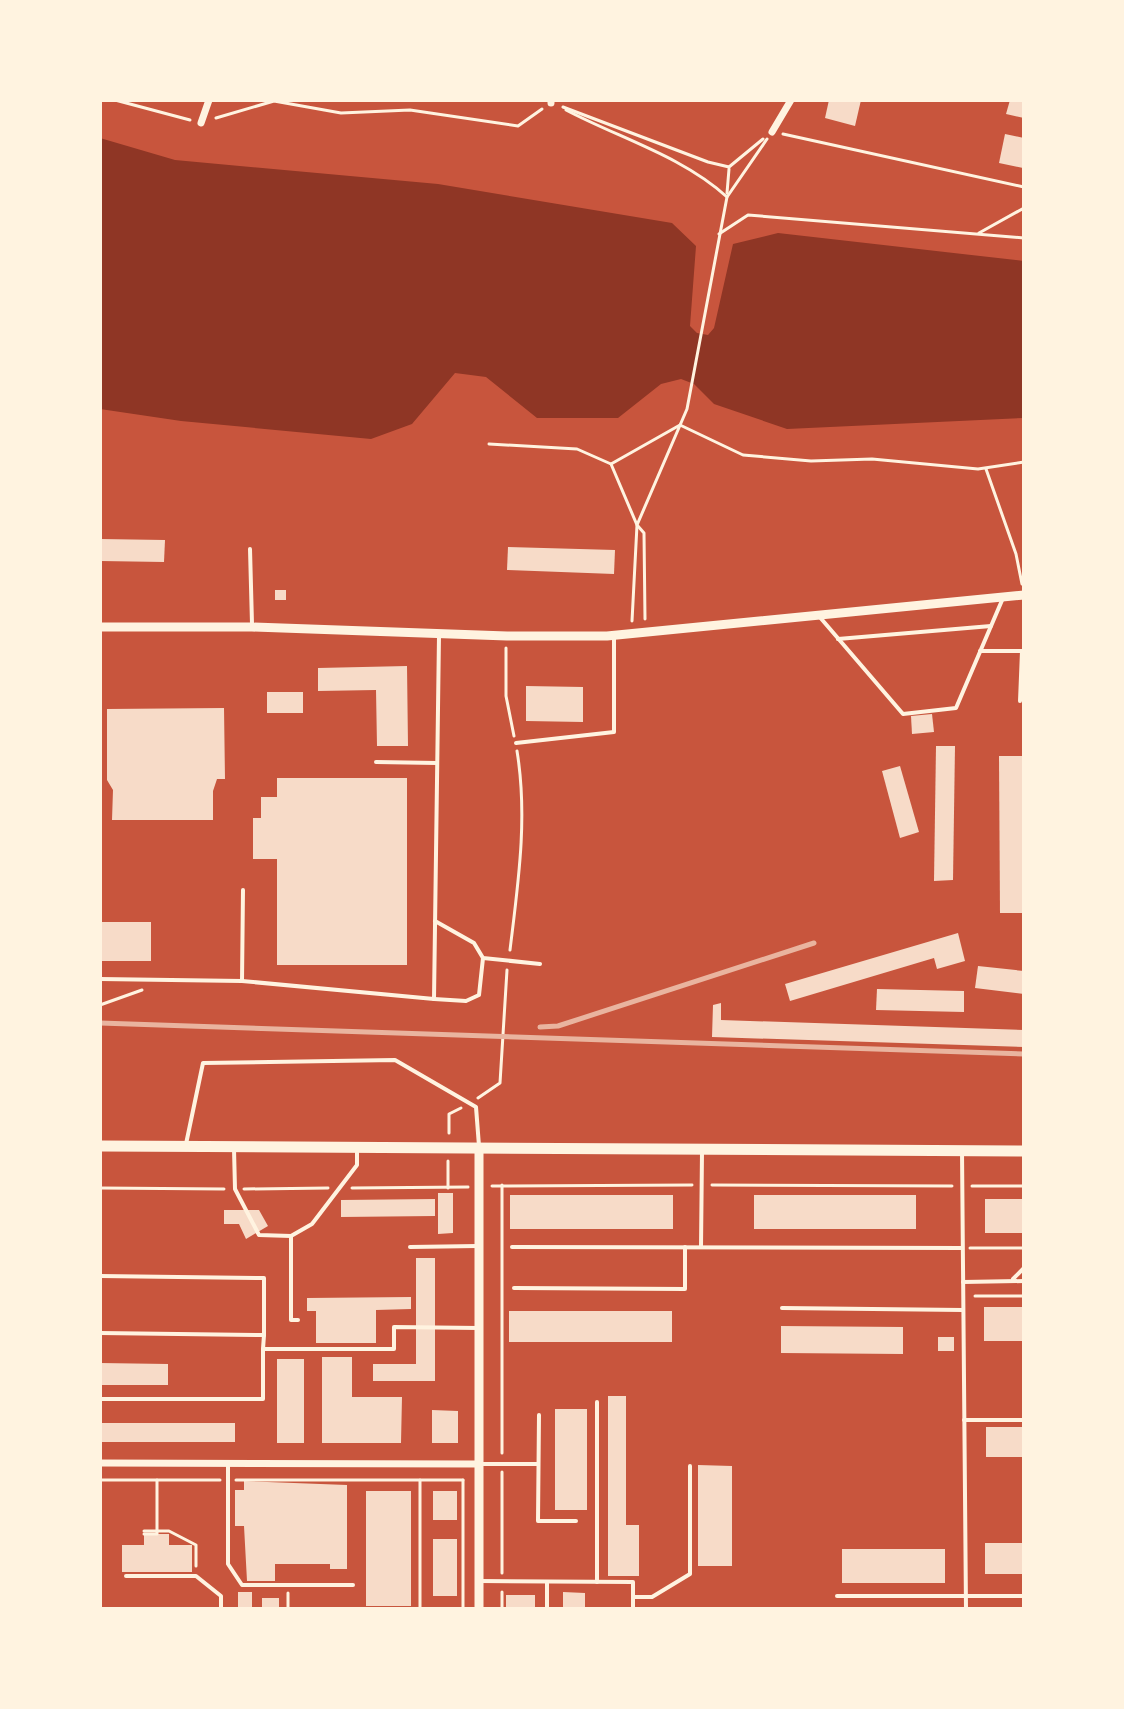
<svg xmlns="http://www.w3.org/2000/svg" width="1124" height="1709" font-family="'PT Sans Narrow',sans-serif">
  <rect width="100%" height="100%" fill="#c8553d"/>
  <polygon fill="#8f3625" points="100,138 175,160 438,184 672,223 696,246 690,326 697,333 708,335 714,328 733,244 778,233 1024,261 1024,418 787,429 714,404 694,384 681,379 661,384 618,418 537,418 486,377 455,373 412,424 371,439 181,421 100,409"/>
  <g fill="#f7dbc8">
    <polygon points="829,100 861,100 855,126 825,118"/>
    <polygon points="1010,100 1024,100 1024,118 1006,114"/>
    <polygon points="1005,134 1024,138 1023,168 999,163"/>
    <polygon points="100,539 165,540 164,562 100,561"/>
    <polygon points="508,547 615,550 614,574 507,570"/>
    <rect x="275" y="590" width="11" height="10"/>
    <polygon points="407,666 408,746 377,746 376,690 318,691 318,668"/>
    <polygon points="526,686 583,687 583,722 526,721"/>
    <rect x="267" y="692" width="36" height="21"/>
    <polygon points="224,708 225,779 217,779 213,791 213,820 112,820 113,790 107,780 107,709"/>
    <polygon points="932,714 934,732 912,734 911,716"/>
    <polygon points="936,746 955,746 953,880 934,881"/>
    <polygon points="999,756 1023,756 1024,913 1000,913"/>
    <polygon points="900,766 919,832 900,838 882,771"/>
    <polygon points="277,778 407,778 407,965 277,965 277,859 253,859 253,818 261,818 261,797 277,797"/>
    <rect x="100" y="922" width="51" height="39"/>
    <polygon points="958,933 965,961 937,969 934,958 790,1001 785,984"/>
    <polygon points="978,966 1024,971 1024,994 975,988"/>
    <polygon points="877,989 964,991 964,1012 876,1010"/>
    <polygon points="721,1003 721,1020 1024,1030 1024,1047 712,1037 713,1005"/>
    <polygon points="438,1193 453,1193 453,1233 438,1234"/>
    <rect x="510" y="1195" width="163" height="34"/>
    <rect x="754" y="1195" width="162" height="34"/>
    <polygon points="435,1199 435,1216 341,1217 341,1200"/>
    <rect x="985" y="1199" width="39" height="34"/>
    <polygon points="224,1210 259,1210 268,1226 246,1239 239,1224 224,1224"/>
    <polygon points="416,1258 435,1258 435,1381 373,1381 373,1364 416,1364"/>
    <polygon points="411,1297 411,1309 376,1310 376,1343 316,1343 316,1311 307,1311 307,1298"/>
    <rect x="984" y="1307" width="40" height="34"/>
    <rect x="509" y="1311" width="163" height="31"/>
    <polygon points="781,1326 903,1327 903,1354 781,1353"/>
    <rect x="938" y="1337" width="16" height="14"/>
    <polygon points="322,1357 352,1357 352,1397 402,1397 401,1443 322,1443"/>
    <rect x="277" y="1359" width="27" height="84"/>
    <polygon points="100,1363 168,1364 168,1385 100,1385"/>
    <polygon points="608,1396 626,1396 626,1525 639,1525 639,1576 608,1576"/>
    <rect x="555" y="1409" width="32" height="101"/>
    <polygon points="432,1410 458,1411 458,1443 432,1443"/>
    <rect x="100" y="1423" width="135" height="19"/>
    <rect x="986" y="1427" width="38" height="30"/>
    <polygon points="698,1465 732,1466 732,1566 698,1566"/>
    <polygon points="244,1481 347,1485 347,1569 330,1569 330,1564 275,1564 275,1581 247,1581 244,1526 235,1526 235,1490 244,1490"/>
    <rect x="366" y="1491" width="45" height="115"/>
    <rect x="433" y="1491" width="24" height="29"/>
    <polygon points="144,1534 169,1534 169,1545 192,1545 192,1572 122,1572 122,1545 144,1545"/>
    <rect x="433" y="1539" width="24" height="57"/>
    <rect x="985" y="1543" width="39" height="31"/>
    <rect x="842" y="1549" width="103" height="34"/>
    <rect x="238" y="1592" width="14" height="17"/>
    <polygon points="563,1592 585,1593 585,1609 563,1609"/>
    <rect x="506" y="1595" width="29" height="14"/>
    <rect x="262" y="1598" width="17" height="11"/>
  </g>
  <g fill="none" stroke-linecap="round" stroke-linejoin="round">
    <g stroke="#fff3e0" stroke-width="3">
      <polyline points="115,100 190,120"/>
      <polyline points="563,107 708,162 729,167 763,139"/>
      <path d="M 566,110 C 619,138 682,156 727,197"/>
      <polyline points="216,118 274,101 341,113 410,110 518,126 542,109"/>
      <polyline points="783,134 1024,187"/>
      <polyline points="727,193 729,169"/>
      <polyline points="979,233 1024,208"/>
      <polyline points="719,234 748,215 1024,238"/>
      <polyline points="489,444 577,449 611,464 637,525 644,533 645,619"/>
      <polyline points="611,464 680,425 743,455 811,461 872,459 978,469 1024,462"/>
      <polyline points="986,469 1016,554 1022,584"/>
      <polyline points="632,621 637,525 687,409 727,197 767,139"/>
      <polyline points="506,648 506,696 514,736"/>
      <path d="M 510,950 C 518,884 528,818 517,751"/>
      <polyline points="100,1005 142,990"/>
      <polyline points="478,1098 500,1083 507,970"/>
      <polyline points="449,1133 449,1114 461,1108"/>
      <polyline points="502,1185 502,1453"/>
      <polyline points="712,1185 952,1186"/>
      <polyline points="492,1186 692,1185"/>
      <polyline points="972,1186 1024,1186"/>
      <polyline points="100,1188 224,1189"/>
      <polyline points="352,1188 468,1187"/>
      <polyline points="448,1188 448,1161"/>
      <polyline points="244,1189 328,1188"/>
      <polyline points="970,1248 1024,1248"/>
      <polyline points="975,1296 1024,1296"/>
      <polyline points="502,1472 502,1573"/>
      <polyline points="100,1480 220,1480"/>
      <polyline points="236,1480 463,1480"/>
      <polyline points="420,1480 420,1609"/>
      <polyline points="463,1480 463,1609"/>
      <polyline points="144,1531 169,1531 196,1545 196,1566"/>
      <polyline points="144,1534 157,1534 157,1480"/>
      <polyline points="502,1592 502,1609"/>
      <polyline points="288,1593 288,1609"/>
    </g>
    <g stroke="#fff3e0" stroke-width="4">
      <polyline points="250,549 252,624"/>
      <polyline points="818,615 903,714 956,708 1003,598"/>
      <polyline points="838,639 991,626"/>
      <polyline points="980,651 1022,651"/>
      <polyline points="1020,701 1022,651"/>
      <polyline points="516,743 614,732 614,636"/>
      <polyline points="376,762 437,763"/>
      <polyline points="435,921 474,943 483,958 540,964"/>
      <polyline points="100,979 242,981 243,890"/>
      <polyline points="242,981 434,999 439,636"/>
      <polyline points="434,999 466,1001 479,995 483,958"/>
      <polyline points="186,1144 203,1063 395,1060 476,1107 479,1146"/>
      <polyline points="234,1149 235,1189 259,1235 291,1236 312,1224 357,1165 357,1148"/>
      <polyline points="962,1151 966,1609"/>
      <polyline points="291,1236 291,1320 298,1320"/>
      <polyline points="410,1247 477,1246"/>
      <polyline points="512,1247 962,1248"/>
      <polyline points="701,1247 702,1152"/>
      <polyline points="100,1276 264,1278 264,1335 100,1333"/>
      <polyline points="1013,1279 1024,1268"/>
      <polyline points="963,1282 1024,1281"/>
      <polyline points="514,1288 685,1289 685,1247"/>
      <polyline points="782,1308 963,1310"/>
      <polyline points="264,1335 263,1349 394,1349 394,1327 479,1328"/>
      <polyline points="100,1399 263,1399 263,1349"/>
      <polyline points="539,1415 538,1521 576,1521"/>
      <polyline points="964,1420 1024,1420"/>
      <polyline points="228,1464 228,1564 242,1585 353,1585"/>
      <polyline points="481,1464 538,1464"/>
      <polyline points="126,1576 196,1576 221,1596 221,1609"/>
      <polyline points="479,1581 633,1582 633,1609"/>
      <polyline points="547,1582 547,1609"/>
      <polyline points="597,1582 597,1402"/>
      <polyline points="837,1596 1024,1596"/>
      <polyline points="633,1597 652,1597 690,1574 690,1466"/>
    </g>
    <g stroke="#fff3e0" stroke-width="7">
      <polyline points="551,103 551,100"/>
      <polyline points="201,123 209,100"/>
      <polyline points="772,132 791,100"/>
      <polyline points="100,1463 479,1464"/>
    </g>
    <g stroke="#fff3e0" stroke-width="9">
      <polyline points="100,627 252,627 507,636 607,636 1024,595"/>
      <polyline points="479,1609 479,1148"/>
    </g>
    <polyline stroke="#fff3e0" stroke-width="11" points="100,1146 1024,1151"/>
    <g stroke="#e9b49f" stroke-width="5">
      <polyline points="100,1023 1024,1054"/>
      <polyline points="540,1027 558,1026 814,943"/>
    </g>
  </g>
  <rect width="1124" height="1709" fill="none" stroke="#fff3e0" stroke-width="204"/>
</svg>
